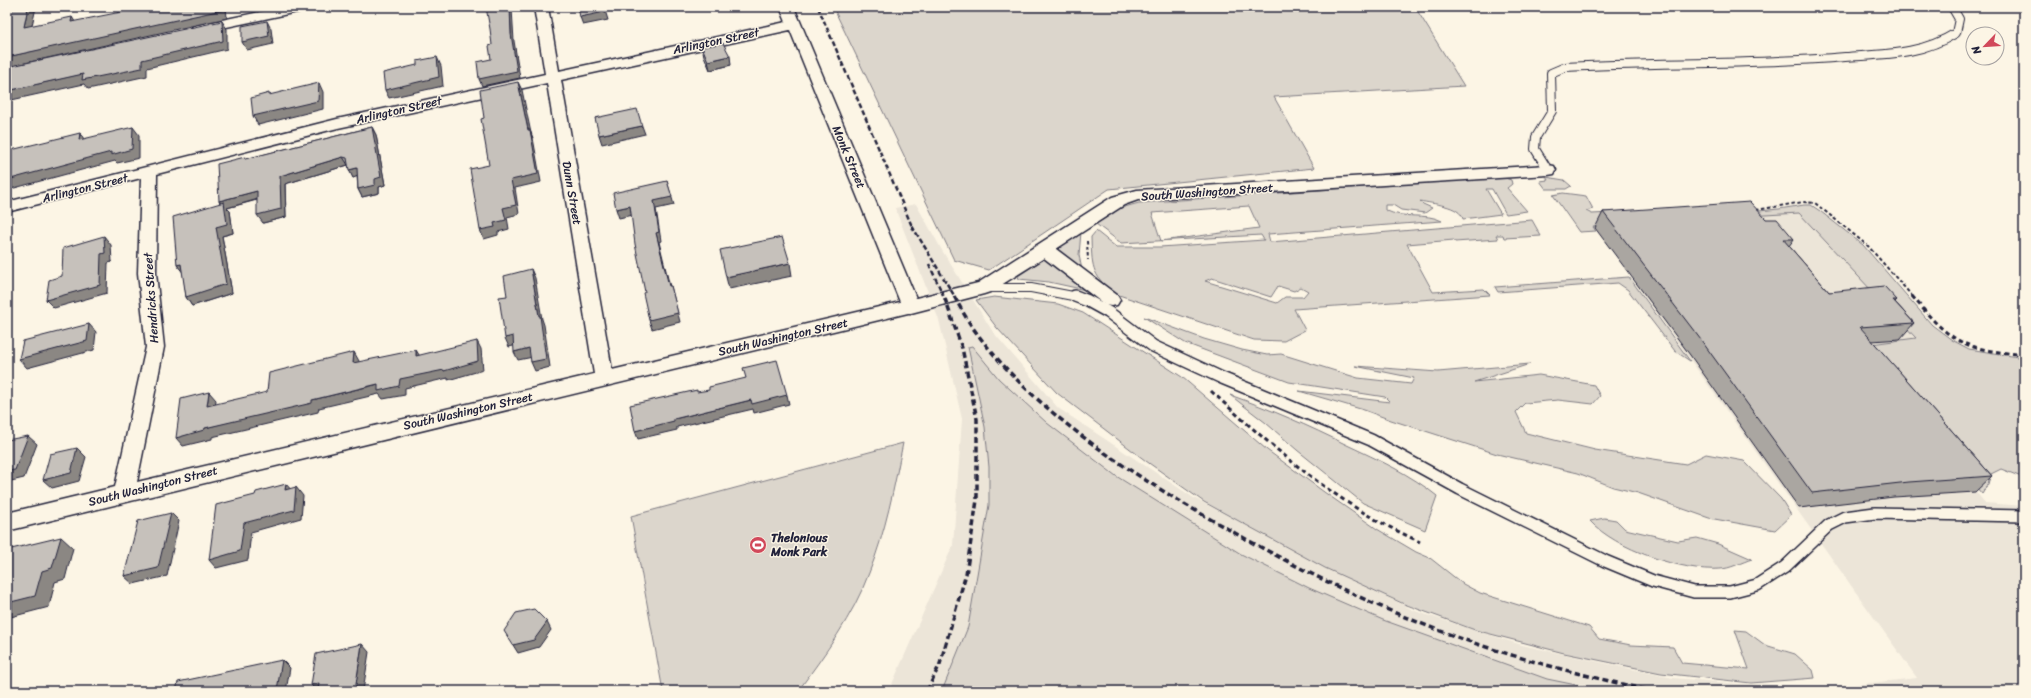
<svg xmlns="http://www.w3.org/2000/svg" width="2031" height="698" font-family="Sriracha,sans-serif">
  <rect width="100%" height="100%" fill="#fcf5e5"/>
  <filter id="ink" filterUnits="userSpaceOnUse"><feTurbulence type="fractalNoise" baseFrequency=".025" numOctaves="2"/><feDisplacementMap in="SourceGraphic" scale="8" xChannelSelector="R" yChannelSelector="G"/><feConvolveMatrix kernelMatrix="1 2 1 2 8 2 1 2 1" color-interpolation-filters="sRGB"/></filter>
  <g filter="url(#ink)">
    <polygon fill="#ece5d8" points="916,204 943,252 993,332 1058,408 1194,498 1415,611 1522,645 1673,678 1807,690 1917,678 1594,225 1802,211 1916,339 1856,345 1985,503 2024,506 2024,691 889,691 953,545 962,419 939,320 895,208"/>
    <g fill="#dcd6cc" stroke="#7f7c84" fill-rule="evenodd">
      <polygon points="833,7 1415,7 1464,86 1274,97 1314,168 1109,189 989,270 954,260"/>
      <path d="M 1502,177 L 1511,180 L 1512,184 L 1507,188 L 1527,211 L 1506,214 L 1492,189 L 1486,189 L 1501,214 L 1463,219 C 1460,205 1432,204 1420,201 L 1423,204 L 1432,208 L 1425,213 L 1401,210 L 1393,205 L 1385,205 L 1385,210 C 1404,220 1425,212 1442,221 L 1268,234 L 1270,242 L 1532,220 L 1541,236 L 1504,238 L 1503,235 L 1496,235 L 1498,239 L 1455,242 L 1454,240 L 1407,244 L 1433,292 L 1484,289 L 1490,295 L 1294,309 L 1305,330 L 1284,341 L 1254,340 L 1113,293 C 1091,274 1092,265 1091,237 L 1096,231 L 1116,247 L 1160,247 L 1264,240 L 1261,235 L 1121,243 L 1096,224 L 1121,208 L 1139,203 ZM 1249,206 L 1259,228 L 1161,241 L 1152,213 ZM 1212,278 L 1271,297 L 1278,286 L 1294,291 L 1301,287 L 1308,291 L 1303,297 L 1285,297 L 1277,303 L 1205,281 Z"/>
      <polygon points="1546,177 1564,180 1571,186 1566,189 1546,189 1540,181 1548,180"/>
      <polygon points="1563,193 1586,196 1593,209 1586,211 1592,214 1631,212 1639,223 1593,227 1596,231 1579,232 1553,195"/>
      <polygon points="1804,205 1811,205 1820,211 1863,245 1932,325 1952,340 1969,349 2024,358 2024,478 2001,469 1991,474 1988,485 1982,494 1856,346 1916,338 1799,213 1648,222 1779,209"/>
      <polygon points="1081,232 1079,255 1082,270 1055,250"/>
      <polygon points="1044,259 1055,263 1090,291 1049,282 1019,279 1018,276"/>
      <polygon points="1629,277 1690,361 1675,351 1628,290 1618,283 1498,292 1495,287"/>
      <polygon points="994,297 1058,304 1083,313 1182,377 1267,450 1324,492 1377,529 1416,552 1430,558 1463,584 1480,593 1589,627 1599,639 1631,645 1673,647 1682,663 1749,669 1735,630 1746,631 1765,645 1795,654 1813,670 1815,678 1751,683 1661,673 1564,653 1475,630 1404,604 1325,568 1204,502 1146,461 1057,393 997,328 976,300"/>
      <polygon points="1144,317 1204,339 1242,350 1267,355 1281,354 1358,378 1411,384 1414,378 1355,366 1438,372 1530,364 1474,382 1539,375 1594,385 1600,396 1593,404 1558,400 1525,403 1516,412 1526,433 1595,450 1686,464 1706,454 1744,461 1781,499 1791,515 1775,530 1709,518 1638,493 1613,487 1578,473 1497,454 1391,420 1364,410 1299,391 1390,402 1385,397 1289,382 1185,343"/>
      <polygon points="972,346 999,379 1047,423 1116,476 1241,554 1309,588 1383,620 1547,679 1605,691 942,691 968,627 989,505 989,467 985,427 968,347"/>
      <path d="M 1230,395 C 1270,409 1309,426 1347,445 C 1379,460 1410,474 1437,496 L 1425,530 L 1363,503 L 1297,450 L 1266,423 Z"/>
      <path d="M 903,443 C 894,487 886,531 869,573 C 853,616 825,654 798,691 L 663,691 L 631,516 Z"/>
      <path d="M 1604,518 L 1616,520 L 1625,529 L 1678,541 L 1697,538 L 1718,544 L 1752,559 C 1742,562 1730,569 1720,569 C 1683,572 1615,549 1590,521 Z"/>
    </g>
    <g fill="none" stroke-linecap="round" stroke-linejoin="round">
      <g stroke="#22223b" stroke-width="10">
        <g id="service-far1">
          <path d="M 1548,170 L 1535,149 L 1536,137 L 1552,111 L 1551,73 L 1565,67 C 1658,62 1752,65 1845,57 C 1885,54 1921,55 1956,33 L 1959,19 L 1952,7"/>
          <polyline points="984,288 1031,288 1078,297"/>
        </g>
      </g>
      <g stroke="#22223b" stroke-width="14">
        <polyline id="service" points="1075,296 1088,301 1108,312 1153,346 1222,378 1371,440 1460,489 1605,561 1653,581 1694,592 1730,592 1757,585 1785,567 1829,525 1845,517 1875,513 2024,516"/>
      </g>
      <g stroke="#22223b" stroke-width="3">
        <g id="minor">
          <polygon points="283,7 309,7 307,10 302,11 198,33 193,32 191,29 193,26 198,25"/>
          <path d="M 534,7 L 548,7 L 559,71 L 786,22 L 780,7 L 794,7 L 916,298 L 978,283 L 1112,197 L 1137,190 L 1548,165 L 1554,166 L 1556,170 L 1554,174 L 1548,175 L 1138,200 L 1124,205 L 1056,249 L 1117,295 L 1120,300 L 1117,305 L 1111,306 L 1105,305 L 1044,258 L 990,292 L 984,294 L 911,313 L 908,313 L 7,531 L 7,513 L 115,487 L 146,347 L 138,273 L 141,178 L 7,212 L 7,202 L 337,119 L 545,74 ZM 790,30 L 900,302 L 612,370 L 561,80 ZM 547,83 L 594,374 L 137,482 L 164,347 L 156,273 L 157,174 L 338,128 Z"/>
        </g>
      </g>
      <g stroke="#22223b" stroke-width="2" stroke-dasharray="3.5 2.5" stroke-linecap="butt">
        <polyline points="1756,210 1803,202 1815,203 1868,246 1913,297"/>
        <polyline points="1087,241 1088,260"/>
      </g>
      <g stroke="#22223b" stroke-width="3" stroke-dasharray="4.5 3.5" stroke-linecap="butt">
        <path d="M 1912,296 C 1926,312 1938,328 1956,339 C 1975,351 2002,352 2024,355"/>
        <path d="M 1211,391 C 1258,434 1306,477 1361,511 C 1380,523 1400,532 1420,542"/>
      </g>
      <use href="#service-far1" stroke="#fcf5e5" stroke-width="8"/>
      <use href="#service" stroke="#fcf5e5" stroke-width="11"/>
      <use href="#minor" fill="#fcf5e5" fill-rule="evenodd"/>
      <g stroke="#22223b" stroke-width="2.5" stroke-dasharray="5 2.5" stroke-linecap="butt">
        <polyline points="818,7 914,231"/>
        <polyline points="912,226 955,297"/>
        <polyline points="929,264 944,297"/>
      </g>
      <g stroke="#22223b" stroke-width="3.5" stroke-dasharray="6 3.5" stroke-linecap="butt">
        <path d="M 954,296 C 960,307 966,318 973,328 C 1029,406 1116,464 1198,512 C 1278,558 1359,601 1446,633 C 1513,658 1582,675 1652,691"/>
        <polyline points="927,691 940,664 966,574 977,500 977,419 962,348 944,296"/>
      </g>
    </g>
    <g fill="#aaa6a1" stroke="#22223b">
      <polygon points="702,47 731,65 710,70 704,56"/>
      <polygon points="372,127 376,135 385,185 379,187 379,193 362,197 358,189 357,176 353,178 348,165 285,184 286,217 263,223 257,200 227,208 230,211 233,233 222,236 232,293 192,306 186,297 183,272 177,265 220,204 219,201 246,159"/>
      <polygon points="1603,212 1766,219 1794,239 1789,246 1829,292 1897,300 1895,302 1914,323 1900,339 1872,341 1992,476 1975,492 1894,497 1799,508 1690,355 1595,228"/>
    </g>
    <g fill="#8b8783" stroke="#22223b">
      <polygon points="28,7 36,7 30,35 24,27"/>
      <polygon points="222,7 226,7 227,18 7,67 7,57"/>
      <polygon points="510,7 511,7 512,9 514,41 520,78 482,86 479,79 511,34"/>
      <polygon points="604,7 608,20 583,25 580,17"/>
      <polygon points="72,17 77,25 71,22"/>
      <polygon points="222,21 227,29 227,49 147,68 147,76 88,89 84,84 7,101 7,91 142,60"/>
      <polygon points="267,21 271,29 273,44 247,50 242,42"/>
      <polygon points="730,56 731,65 710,70 708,61"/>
      <polygon points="437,57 441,66 443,86 389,98 385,90"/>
      <polygon points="518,82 522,90 532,138 530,130 533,138 541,182 515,188 519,214 507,217 509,229 498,232 498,235 484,239 480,230 494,223 503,208 511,180 528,130"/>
      <polygon points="319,83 323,92 323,109 258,125 253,116"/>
      <polygon points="642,126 645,134 602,144 599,135"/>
      <polygon points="133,127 139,135 139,158 117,163 115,161 7,190 7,180"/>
      <polygon points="372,127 376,135 385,185 379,187 379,193 362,197 358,189"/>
      <polygon points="80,133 86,142 79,140"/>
      <polygon points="343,157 348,165 285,184 286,217 263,223 257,215 280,176"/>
      <polygon points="357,168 361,175 353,178 349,170"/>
      <polygon points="667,181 674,205 656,209 661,241 659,242 672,295 669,286 656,233 654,201"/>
      <polygon points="257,191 262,198 227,208 230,211 233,233 222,236 232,293 192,306 186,297 224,209 219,201"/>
      <polygon points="630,206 632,215 619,218 616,209"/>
      <polygon points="104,236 111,245 112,262 108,263 107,293 54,308 46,300 101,254"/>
      <polygon points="790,263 792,276 729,289 726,277"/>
      <polygon points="181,264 184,274 177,265"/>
      <polygon points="531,269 535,278 542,319 544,325 550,367 535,371 531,362 539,316"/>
      <polygon points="671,286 680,322 652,329 649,320"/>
      <polygon points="89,324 96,332 94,350 27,368 19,359"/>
      <polygon points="513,336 517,345 509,347 505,338"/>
      <polygon points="477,341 481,349 483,370 448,380 448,378 405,388 405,395 383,399 379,394 319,408 318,412 212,437 212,439 183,446 176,438 205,428 312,400 400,379"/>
      <polygon points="529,348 533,357 518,360 514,352"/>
      <polygon points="416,350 421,358 416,356"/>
      <polygon points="354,352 359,361 359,372 353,363"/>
      <polygon points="209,392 216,400 214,415 207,406"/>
      <polygon points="787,395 789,404 754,413 753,409 677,427 677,430 638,439 635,431 674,419 751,400"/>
      <polygon points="28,436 37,444 24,478 7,482 7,471"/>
      <polygon points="77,448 86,457 79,481 52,488 43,480"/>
      <polygon points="286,484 293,492 285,490"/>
      <polygon points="296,487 303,496 301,518 251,532 248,560 216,568 209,560 244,523"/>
      <polygon points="171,513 179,521 167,576 133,584 124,576"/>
      <polygon points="61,537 73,548 65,579 55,582 49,607 7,618 7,603 42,571"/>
      <polygon points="547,622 551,630 539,647 518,653 513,645"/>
      <polygon points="362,644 369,652 363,691 355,691"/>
      <polygon points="282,660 290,668 286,691 270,691"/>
      <polygon points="319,683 323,691 317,691 311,685"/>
    </g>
    <g fill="#c6c1bb" stroke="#22223b">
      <polygon points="7,7 28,7 24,27 72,17 71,22 146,7 222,7 222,10 7,57"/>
      <polygon points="486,7 510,7 511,34 517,71 479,79 477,62 491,59 489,46 492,45 490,29"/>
      <polygon points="578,7 604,7 605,12 580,17"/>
      <polygon points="222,21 223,41 142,60 142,68 82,80 83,74 7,91 7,67"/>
      <polygon points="267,21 269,36 242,42 242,26"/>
      <polygon points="723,43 730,56 708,61 702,47"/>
      <polygon points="437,57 439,77 385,90 383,73 417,65 417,61"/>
      <polygon points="518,82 528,130 530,130 538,174 511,180 516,205 503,208 506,220 494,223 495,227 480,230 470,169 489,165 481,119 484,118 480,90"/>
      <polygon points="319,83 318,101 253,116 251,98 269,93 269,95"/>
      <polygon points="637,109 642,126 599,135 595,118"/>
      <polygon points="133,127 132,149 111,155 111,152 7,180 7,151 80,133 79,140"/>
      <polygon points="372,127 381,177 375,179 375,185 358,189 357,168 349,170 347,158 343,157 280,176 281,209 257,215 257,191 219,201 217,164 245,157 245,159"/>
      <polygon points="667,181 672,197 654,201 659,232 656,233 669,286 671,286 678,313 649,320 643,293 645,292 635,244 630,206 616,209 613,193"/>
      <polygon points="224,202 227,224 216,227 226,284 186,297 181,264 177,265 173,217"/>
      <polygon points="1750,202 1766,219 1777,219 1794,239 1783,239 1829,292 1884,286 1897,300 1893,300 1914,323 1860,327 1992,476 1909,482 1812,493 1701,340 1603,212"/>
      <polygon points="104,236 105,253 101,254 100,285 46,300 49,280 62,276 63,248"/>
      <polygon points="782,237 790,263 726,277 720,250"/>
      <polygon points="531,269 539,316 540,316 546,359 531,362 529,348 514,352 513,336 505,338 499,297 507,296 504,276"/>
      <polygon points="89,324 87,341 19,359 23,341"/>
      <polygon points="477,341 478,361 444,371 444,370 400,379 399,386 378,391 378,384 312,400 312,403 205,428 204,430 176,438 181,399 209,392 207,406 267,392 269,373 354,352 353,363 416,350 416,356"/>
      <polygon points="777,360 787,395 752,404 751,400 674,419 674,421 635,431 630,405 697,390 697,392 709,390 709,387 746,378 743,368"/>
      <polygon points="28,436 15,470 7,471 7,440"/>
      <polygon points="77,448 71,473 43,480 50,454"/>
      <polygon points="286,484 285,490 296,487 294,510 244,523 240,551 209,560 216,505 255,495 256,492"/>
      <polygon points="171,513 158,568 124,576 138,521"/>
      <polygon points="61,537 52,568 42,571 35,596 7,603 7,550"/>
      <polygon points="534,609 547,622 534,640 513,645 504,631 516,613"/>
      <polygon points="362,644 355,691 318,691 319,683 311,685 316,654"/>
      <polygon points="282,660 277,690 270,691 176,691 178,682"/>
    </g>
  </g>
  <defs>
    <g id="stadium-disc" transform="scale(0.9)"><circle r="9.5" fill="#d1495b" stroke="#fcf5e5"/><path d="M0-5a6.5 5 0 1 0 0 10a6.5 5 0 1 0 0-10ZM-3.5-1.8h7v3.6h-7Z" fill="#fff"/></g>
  </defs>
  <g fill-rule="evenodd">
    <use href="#stadium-disc" x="758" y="545"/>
  </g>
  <g text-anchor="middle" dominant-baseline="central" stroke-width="3" stroke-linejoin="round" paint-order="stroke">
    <g font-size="12" fill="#22223b" stroke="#fcf5e5">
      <text transform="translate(716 41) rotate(-12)">Arlington Street</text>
      <text transform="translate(399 110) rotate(-13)">Arlington Street</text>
      <text transform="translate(849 157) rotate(67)">Monk Street</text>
      <text transform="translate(85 188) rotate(-14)">Arlington Street</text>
      <text transform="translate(1207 192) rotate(-4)">South Washington Street</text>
      <text transform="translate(572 193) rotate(80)">Dunn Street</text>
      <text transform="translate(151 298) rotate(-94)">Hendricks Street</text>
      <text transform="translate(783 337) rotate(-13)">South Washington Street</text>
      <text transform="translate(468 411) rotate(-13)">South Washington Street</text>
      <text transform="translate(153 486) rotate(-14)">South Washington Street</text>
    </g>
    <g font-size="12" font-weight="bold" fill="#22223b" stroke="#fcf5e5" text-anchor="start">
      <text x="771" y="538">Thelonious<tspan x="771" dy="14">Monk Park</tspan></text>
    </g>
  </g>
  <rect width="2031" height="698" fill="none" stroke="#fcf5e5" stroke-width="24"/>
  <rect x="12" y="12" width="2007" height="674" fill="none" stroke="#22223b" stroke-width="1.5" filter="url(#ink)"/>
  <g transform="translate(1985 46) rotate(245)"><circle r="19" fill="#fcf5e5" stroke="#a5a1a1"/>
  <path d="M0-3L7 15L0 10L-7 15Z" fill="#d1495b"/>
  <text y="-6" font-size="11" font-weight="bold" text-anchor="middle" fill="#22223b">N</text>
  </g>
</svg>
